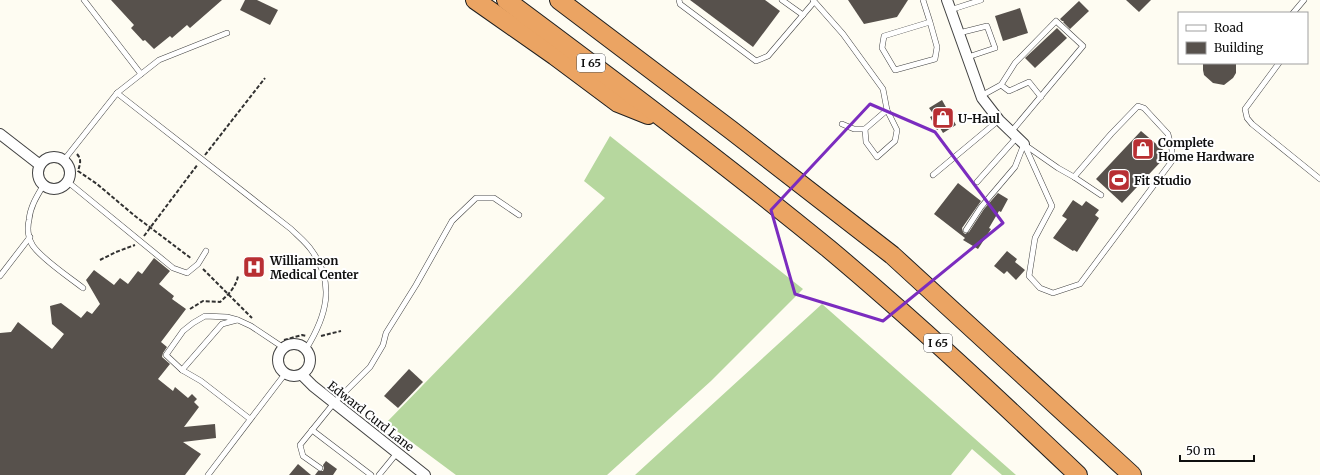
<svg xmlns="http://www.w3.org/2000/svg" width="1320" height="475" font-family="Merriweather,serif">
  <rect width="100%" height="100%" fill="#fefcf2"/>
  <g fill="#b6d79e">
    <polygon points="610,136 803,289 711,381 607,475 456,475 386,423 605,198 584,181"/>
    <polygon points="822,304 1016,475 1002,475 972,449 951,475 635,475"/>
  </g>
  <g fill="#57514c">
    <polygon points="111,0 222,0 190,28 187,25 172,38 170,36 154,49 145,40 143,41 131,28 134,25"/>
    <polygon points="245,0 257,0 278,10 270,25 240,10"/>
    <polygon points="690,0 765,0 780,11 753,47"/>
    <polygon points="848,0 908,0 897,17 864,24"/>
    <polygon points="1126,0 1151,0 1139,12"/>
    <polygon points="1079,1 1089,11 1070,29 1063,22 1064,21 1062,21 1060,19"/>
    <polygon points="1020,8 1028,33 1003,41 995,16"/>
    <polygon points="1057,28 1067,38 1035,68 1025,58"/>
    <polygon points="1203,63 1236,63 1236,73 1233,78 1224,85 1213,83 1204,75 1203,70"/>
    <polygon points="942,100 956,125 943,133 940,128 937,130 930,117 934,115 929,108"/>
    <polygon points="1141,131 1168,154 1122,203 1096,179"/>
    <polygon points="958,183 981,201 962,228 963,232 965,234 969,232 984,209 998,193 1008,199 1001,212 999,211 989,228 991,229 978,249 963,240 965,238 934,214"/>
    <polygon points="1073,200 1082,206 1086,201 1099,210 1095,215 1099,218 1077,252 1074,250 1073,251 1053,238 1067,219 1062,216"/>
    <polygon points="1007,251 1017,259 1015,262 1025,270 1016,280 1007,271 1004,274 994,266"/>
    <polygon points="154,258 170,271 159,284 174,296 172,299 186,309 161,342 167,347 163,353 162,357 170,364 158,379 173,391 175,387 188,398 192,394 197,399 194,402 199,407 184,427 215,424 216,438 183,442 201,454 185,475 0,475 0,333 11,332 18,322 52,349 64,334 52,324 50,306 61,303 81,318 87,311 92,314 100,304 86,280 94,270 114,285 120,278 128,284 138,271 142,274"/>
    <polygon points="409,369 423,382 398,408 384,396"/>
    <polygon points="326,461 337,469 333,475 315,475 318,471 323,471 324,468 323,465"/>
    <polygon points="298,464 311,475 289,475"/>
  </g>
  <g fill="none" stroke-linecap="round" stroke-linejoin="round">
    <g stroke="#424242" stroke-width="6">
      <g id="lane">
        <polyline points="84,0 141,74"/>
        <polyline points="679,0 680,4 756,61 768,56 814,2"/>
        <polyline points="782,0 803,15"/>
        <polyline points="813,0 843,34 883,89 887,110 865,129 854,129 842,124"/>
        <polyline points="923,0 930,22 937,47 935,59 895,70 882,48 884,36 930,22"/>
        <polyline points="950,10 981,0"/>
        <polyline points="1293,13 1304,0"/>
        <polyline points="959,33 987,26 995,48 968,57"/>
        <polyline points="1279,63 1245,109 1247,118 1252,124 1320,179"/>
        <polyline points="1001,85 1009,91 1029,82 1041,97"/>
        <path d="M 117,93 L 291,229 C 298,236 307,243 312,251 C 336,284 326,317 306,349"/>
        <polyline points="981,96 1001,85 1015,63 1056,21 1083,46 1011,132"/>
        <polyline points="865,129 866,142 877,157 895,141 897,130 887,110"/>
        <polyline points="1024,144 1052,206 1035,238 1029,276 1040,288 1053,293 1080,284 1172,161 1172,150 1168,134 1144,108 1138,106 1111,134 1074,177"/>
        <polyline points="1025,145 1058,168 1074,177 1101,195"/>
        <polyline points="64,160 117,93 159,60 227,33"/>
        <polyline points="933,175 999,120"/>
        <polyline points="68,182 173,268 187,273 198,264 206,251"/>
        <polyline points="977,182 1017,137"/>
        <path d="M 43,186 C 37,196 30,207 29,220 C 27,228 28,239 33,246 C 43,260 69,277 83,288"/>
        <polyline points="966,230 981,207 1015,167 1024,144"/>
        <polyline points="0,276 30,237"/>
        <polyline points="182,370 222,324 237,320"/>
        <polyline points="250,419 201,381 182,370 166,355 183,331 193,323 205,316 227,317 238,320 251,326 284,348"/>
        <polyline points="312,430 371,475"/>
        <polyline points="320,468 303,456 300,445 334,403 370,367 383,345 386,333 416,285 452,221 476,198 494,198 519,215"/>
        <polyline points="208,475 275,387 285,374"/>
        <polyline points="379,475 397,453"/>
      </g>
    </g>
    <g stroke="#424242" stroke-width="12">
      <g id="street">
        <polyline points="947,0 982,98 999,120 1024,144"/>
        <polyline points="0,134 40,165"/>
        <circle cx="54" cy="173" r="16"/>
        <circle cx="294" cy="360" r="16"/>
        <polyline points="302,375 313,386 425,475"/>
      </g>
    </g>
    <g stroke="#202020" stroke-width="20">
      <g id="highway">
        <polyline points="475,0 555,56 618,103 648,115"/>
        <path d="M 506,0 C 615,81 724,163 829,249 C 915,321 997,398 1078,475"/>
        <polyline points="559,0 731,130 892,255 1132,475"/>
      </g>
    </g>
    <g stroke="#313131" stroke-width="2" stroke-dasharray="4 2" stroke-linecap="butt">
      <path d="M 77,154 C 82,160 80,164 78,171 L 97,184 L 135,216 L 192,259"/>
      <polyline points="205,155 265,78"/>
      <polyline points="144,236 198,164"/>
      <polyline points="100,260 116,252 135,245"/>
      <polyline points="203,269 252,318"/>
      <path d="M 190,309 L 203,301 L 220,302 C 228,295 236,287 238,276"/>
      <polyline points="321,336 341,331"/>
      <polyline points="284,340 302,335 307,336"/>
    </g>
    <use href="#lane" stroke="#fff" stroke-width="5"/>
    <use href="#street" stroke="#fff" stroke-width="10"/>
    <use href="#highway" stroke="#eba463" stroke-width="18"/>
  </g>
  <path fill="none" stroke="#7b2cbf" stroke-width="3" stroke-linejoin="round" d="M 870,104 L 935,132 L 1003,223 L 883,321 L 795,294 L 771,210 Z"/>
  <defs>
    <g id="shop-square" transform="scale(1.15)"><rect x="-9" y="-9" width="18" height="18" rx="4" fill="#b82f33" stroke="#fff"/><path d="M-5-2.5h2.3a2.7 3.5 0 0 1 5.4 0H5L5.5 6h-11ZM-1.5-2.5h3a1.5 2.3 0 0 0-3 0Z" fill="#fff"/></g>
    <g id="stadium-square" transform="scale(1.15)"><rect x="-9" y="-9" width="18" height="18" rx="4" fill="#b82f33" stroke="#fff"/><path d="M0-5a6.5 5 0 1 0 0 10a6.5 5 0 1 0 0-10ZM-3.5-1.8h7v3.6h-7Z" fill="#fff"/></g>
    <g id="hospital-square" transform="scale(1.15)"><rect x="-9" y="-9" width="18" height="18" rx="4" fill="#b82f33" stroke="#fff"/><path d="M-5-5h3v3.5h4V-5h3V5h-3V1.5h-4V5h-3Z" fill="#fff"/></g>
  </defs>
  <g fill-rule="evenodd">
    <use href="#shop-square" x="943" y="118"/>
    <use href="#shop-square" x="1143" y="149"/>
    <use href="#stadium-square" x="1119" y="180"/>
    <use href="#hospital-square" x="254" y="267"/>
  </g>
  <g text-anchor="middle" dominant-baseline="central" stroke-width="4" stroke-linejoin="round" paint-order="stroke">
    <g fill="#fff" stroke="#575757" stroke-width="1">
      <rect x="577" y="54" width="28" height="18" rx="3"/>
      <rect x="924" y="334" width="28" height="18" rx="3"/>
    </g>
    <g font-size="11" font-weight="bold" fill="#0f0f0f">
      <text x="591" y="63">I 65</text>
      <text x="938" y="343">I 65</text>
    </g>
    <g font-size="12" font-weight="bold" fill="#0f0f0f" stroke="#fff" text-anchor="start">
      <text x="958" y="118">U-Haul</text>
      <text x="1158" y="142">Complete<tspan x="1158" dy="14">Home Hardware</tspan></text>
      <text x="1134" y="180">Fit Studio</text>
      <text x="270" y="260">Williamson<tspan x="270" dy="14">Medical Center</tspan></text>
    </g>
    <g font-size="12" fill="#0f0f0f" stroke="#fff">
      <text transform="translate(371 416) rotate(38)">Edward Curd Lane</text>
    </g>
  </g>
  <rect x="1178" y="12" width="130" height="52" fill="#ffffff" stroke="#9f9f9f"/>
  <rect x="1186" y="25" width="20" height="6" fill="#ffffff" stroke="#9f9f9f"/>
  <text x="1214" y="32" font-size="12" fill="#0f0f0f">Road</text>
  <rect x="1186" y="42" width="20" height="12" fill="#57514c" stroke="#9f9f9f"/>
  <text x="1214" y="52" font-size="12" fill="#0f0f0f">Building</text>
  <path d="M1180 455v6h74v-6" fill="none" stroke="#0f0f0f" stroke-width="2"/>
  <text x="1186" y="455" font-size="12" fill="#0f0f0f" stroke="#ffffff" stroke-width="3" paint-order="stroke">50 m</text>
</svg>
